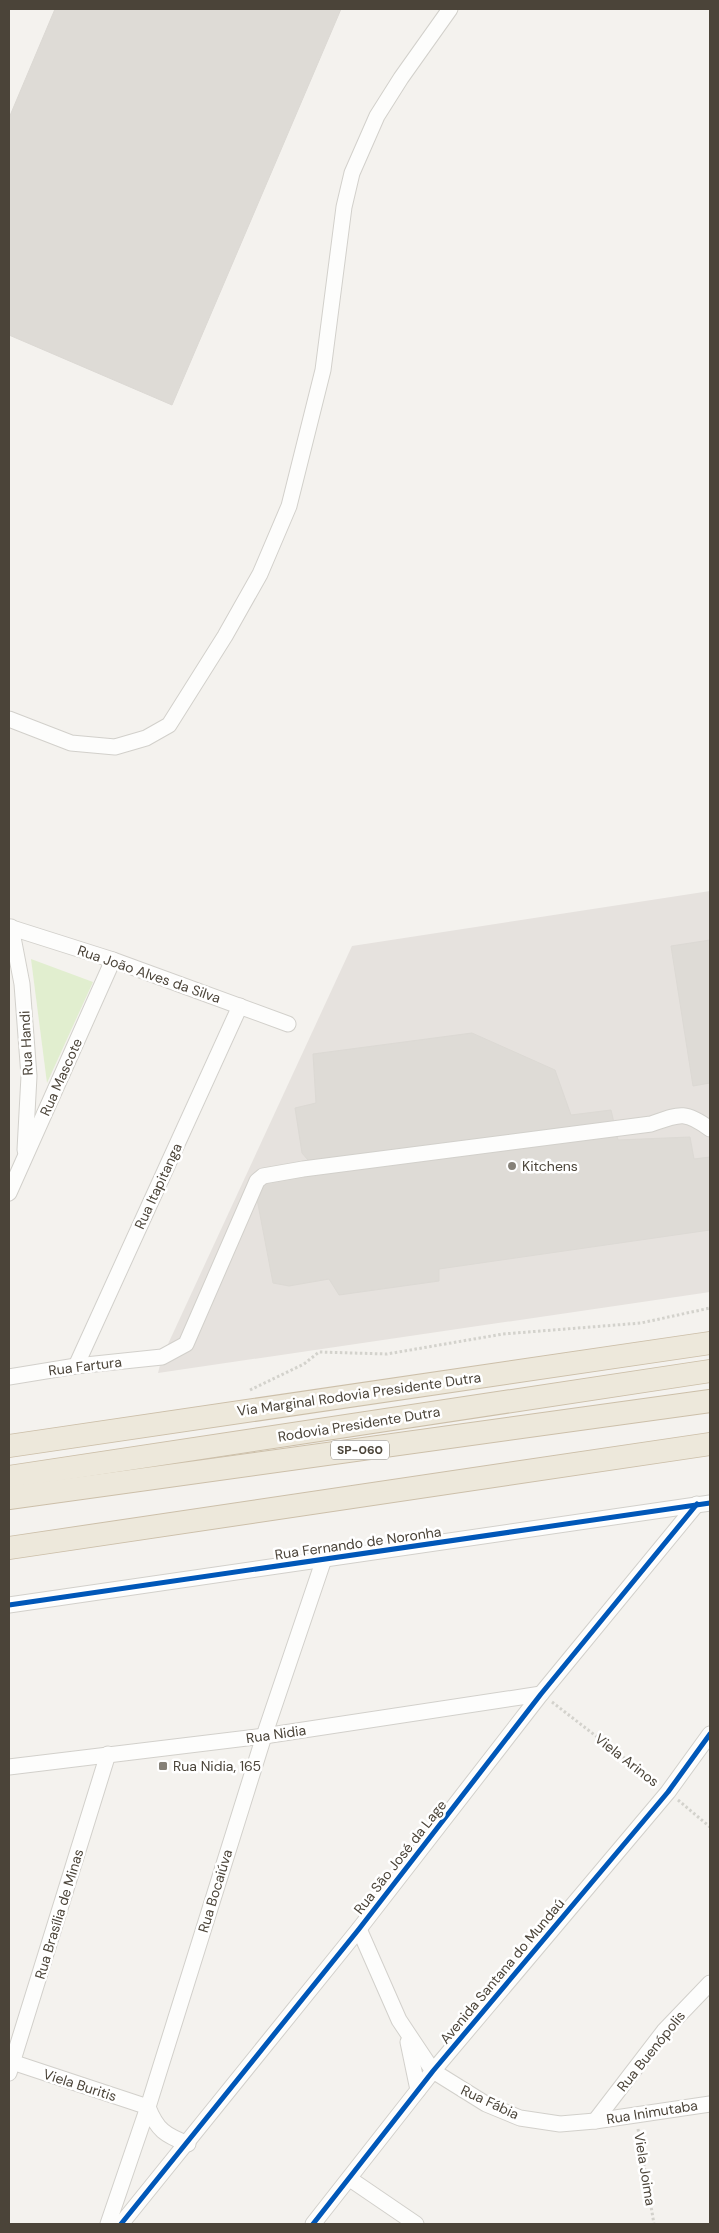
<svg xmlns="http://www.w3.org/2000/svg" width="719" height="2233" font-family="'DM Sans',sans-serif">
  <rect width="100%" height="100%" fill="#f4f2ee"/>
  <polygon fill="#e6e2de" points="710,891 710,1292 158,1373 162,1357 352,946"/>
  <polygon fill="#e1eecf" points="31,959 93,982 47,1083"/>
  <g fill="#dedbd6" stroke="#dcd9d4">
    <polygon points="55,9 341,9 172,405 9,335 9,118"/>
    <polygon points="710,940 710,1083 693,1086 671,946"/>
    <polygon points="472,1033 555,1070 571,1115 611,1110 618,1140 690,1137 694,1159 710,1157 710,1230 439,1269 439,1281 339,1295 329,1279 289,1286 273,1283 257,1199 261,1183 319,1173 302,1153 295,1108 316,1103 313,1054"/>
  </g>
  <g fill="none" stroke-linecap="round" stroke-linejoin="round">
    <g stroke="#d2d0cb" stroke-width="17">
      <g id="minor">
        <polyline points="9,719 71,743 115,747 146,738 169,725 225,636 260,574 289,506 323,370 344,207 352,173 377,116 401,78 450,9"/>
        <polyline points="9,927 113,960 288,1024"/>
        <polyline points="11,927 22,984 29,1076 25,1150"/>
        <polyline points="9,1193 113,960"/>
        <polyline points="76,1366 240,1006"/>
        <path d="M 9,1377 L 76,1366 L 162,1357 L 186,1344 L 257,1181 L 263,1176 L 303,1169 L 651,1124 C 679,1114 685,1110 710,1129"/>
        <polyline points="9,1605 710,1503"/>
        <polyline points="9,1767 264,1736 541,1694"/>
        <polyline points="359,1929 399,2020 433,2071 486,2104 520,2118 560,2124 595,2121 710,2104"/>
        <polyline points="408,2042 418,2090"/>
        <path d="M 12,2062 L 148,2107 C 157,2130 165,2135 188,2144"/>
        <polyline points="9,2073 108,1754"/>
        <polyline points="595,2121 664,2031 710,1983"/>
        <polyline points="350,2179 416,2224"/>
        <polyline points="108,2224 148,2107 264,1736 324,1559"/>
        <polyline points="121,2224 359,1929 541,1694 697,1504"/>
        <polyline points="313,2224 433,2071 668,1792 710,1734"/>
      </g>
    </g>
    <g stroke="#ccbfa9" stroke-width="24">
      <g id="highway">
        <polyline points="9,1446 710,1343"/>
        <polyline points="9,1477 710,1371"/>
        <polyline points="9,1498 710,1401"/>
        <polyline points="9,1548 710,1444"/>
      </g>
    </g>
    <g stroke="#d3d2cc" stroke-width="3" stroke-dasharray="2.5 2.5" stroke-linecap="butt">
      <polyline points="250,1390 304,1364 319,1352 387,1354 503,1334 641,1323 710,1308"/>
      <polyline points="552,1702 658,1784"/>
      <polyline points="678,1800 710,1827"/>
      <polyline points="638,2129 654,2224"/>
    </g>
    <use href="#minor" stroke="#fdfdfc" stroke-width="15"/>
    <use href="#highway" stroke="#ede8db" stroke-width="22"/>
    <g stroke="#fff" stroke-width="8">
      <g id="cycleway">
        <polyline points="9,1605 710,1503"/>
        <polyline points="121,2224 359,1929 541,1694 697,1504"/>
        <polyline points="313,2224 433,2071 668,1792 710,1734"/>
      </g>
    </g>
    <use href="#cycleway" stroke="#0057b8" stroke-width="5"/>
  </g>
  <g fill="#868178" stroke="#fff" stroke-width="2">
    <circle cx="512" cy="1166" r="5"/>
    <rect x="158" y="1761" width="10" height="10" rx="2.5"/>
  </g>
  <g text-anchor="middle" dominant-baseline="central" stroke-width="5" stroke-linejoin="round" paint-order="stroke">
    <rect fill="#fff" stroke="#817c74" stroke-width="1" x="331" y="1440.5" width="58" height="19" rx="4"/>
    <g font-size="12" font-weight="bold" fill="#4b4439">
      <text x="360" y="1450">SP-060</text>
    </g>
    <g font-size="14" fill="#4b4439" stroke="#fff">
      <text transform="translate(149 974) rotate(19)">Rua João Alves da Silva</text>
      <text transform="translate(26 1043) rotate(-93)">Rua Handi</text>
      <text transform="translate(61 1077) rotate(-66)">Rua Mascote</text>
      <text transform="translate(158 1186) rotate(-65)">Rua Itapitanga</text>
      <text transform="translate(85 1366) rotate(-7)">Rua Fartura</text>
      <text transform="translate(359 1394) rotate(-8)">Via Marginal Rodovia Presidente Dutra</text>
      <text transform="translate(359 1424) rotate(-9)">Rodovia Presidente Dutra</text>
      <text transform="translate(358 1543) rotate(-8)">Rua Fernando de Noronha</text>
      <text transform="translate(276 1734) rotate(-8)">Rua Nidia</text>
      <text transform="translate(627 1760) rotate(38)">Viela Arinos</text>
      <text transform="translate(400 1857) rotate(-52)">Rua São José da Lage</text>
      <text transform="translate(215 1891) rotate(-73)">Rua Bocaiúva</text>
      <text transform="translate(59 1914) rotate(-73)">Rua Brasília de Minas</text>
      <text transform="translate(502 1971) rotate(-50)">Avenida Santana do Mundaú</text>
      <text transform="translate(651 2051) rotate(-51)">Rua Buenópolis</text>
      <text transform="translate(80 2085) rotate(18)">Viela Buritis</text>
      <text transform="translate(490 2102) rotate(25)">Rua Fábia</text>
      <text transform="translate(652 2112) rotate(-9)">Rua Inimutaba</text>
      <text transform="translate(645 2169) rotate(81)">Viela Joima</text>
    </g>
    <g font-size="14" fill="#4b4439" stroke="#fff" text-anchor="start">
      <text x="522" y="1166">Kitchens</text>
      <text x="173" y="1766">Rua Nidia, 165</text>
    </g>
  </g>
  <rect width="719" height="2233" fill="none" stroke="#4b4439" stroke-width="20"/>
</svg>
